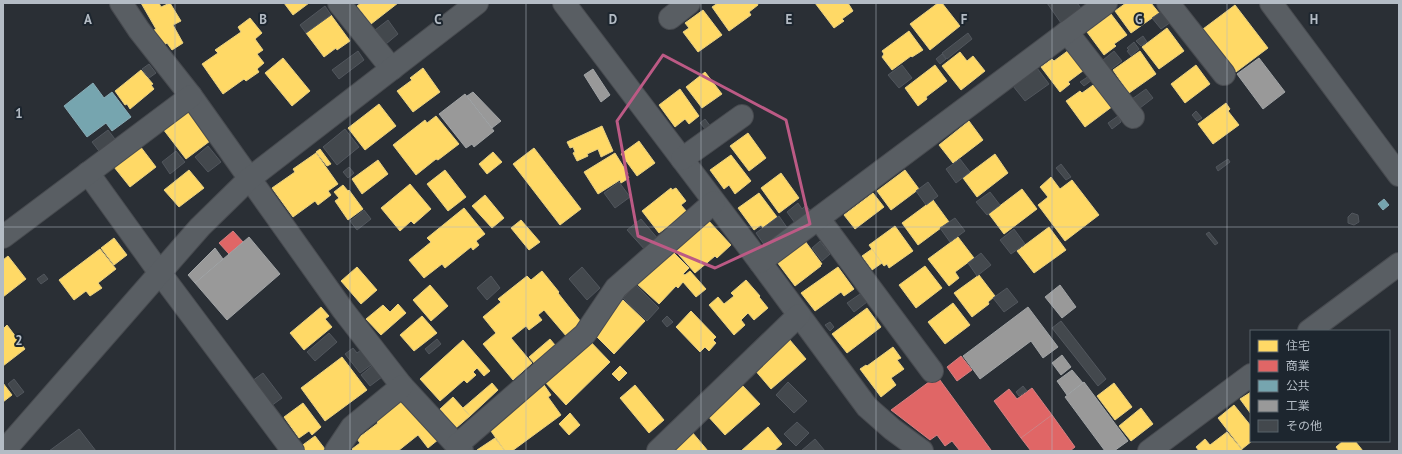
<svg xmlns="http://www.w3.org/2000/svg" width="1402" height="454" font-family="'PT Sans','Noto Sans JP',sans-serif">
  <rect width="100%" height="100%" fill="#2a2f35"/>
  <g fill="#ffd966" stroke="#e8d082">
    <polygon points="141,3 159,3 161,7 170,3 181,21 173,25 183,43 172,50 167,43 163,46 154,30 156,29"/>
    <polygon points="284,3 309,3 293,15"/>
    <polygon points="361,3 398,3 371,24 357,6"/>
    <polygon points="718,3 757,3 758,5 749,12 751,15 729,31 712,7"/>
    <polygon points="815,3 848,3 853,11 842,19 844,21 834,28"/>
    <polygon points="938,3 942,3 960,26 930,50 910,24"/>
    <polygon points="1126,3 1151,3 1159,13 1131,33 1115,11"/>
    <polygon points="1235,5 1268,48 1236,72 1203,29"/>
    <polygon points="703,10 722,35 698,52 683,32 689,28 685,23"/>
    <polygon points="1111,14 1127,35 1114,44 1116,46 1104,55 1087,32"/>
    <polygon points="331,15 350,41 337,50 336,48 324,57 306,33"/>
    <polygon points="250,18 262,33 255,39 263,50 257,54 264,63 257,69 259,72 246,81 244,79 223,94 202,64 218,53 215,50 241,32 238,27"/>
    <polygon points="1167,28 1184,51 1159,69 1142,47"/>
    <polygon points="909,31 923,50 912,57 911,56 892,70 882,57 884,54 882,51"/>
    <polygon points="1069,50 1084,70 1068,82 1070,84 1060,92 1041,67 1052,59 1054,61"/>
    <polygon points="1140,51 1156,74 1129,93 1113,70"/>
    <polygon points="960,52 967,61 973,56 985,71 961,90 942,66"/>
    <polygon points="283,58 310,91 292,106 265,73"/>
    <polygon points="935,65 947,81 926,97 927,99 918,106 905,88"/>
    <polygon points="1196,65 1210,84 1185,103 1171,84"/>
    <polygon points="423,68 440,92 413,112 397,91 412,80 410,78"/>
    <polygon points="141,70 153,84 151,85 154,89 130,109 127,104 125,105 115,91"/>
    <polygon points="705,72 722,94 702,108 686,87"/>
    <polygon points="1096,83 1113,106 1085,127 1066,101 1080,91 1082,93"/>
    <polygon points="680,89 699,116 689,124 685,119 675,127 659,105"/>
    <polygon points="1226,103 1230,109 1228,111 1239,125 1213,144 1198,124"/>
    <polygon points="379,104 396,126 365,150 348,128"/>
    <polygon points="188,111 210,141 186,159 163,129"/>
    <polygon points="436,116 459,144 438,160 436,159 416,175 393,145 425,120 427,123"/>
    <polygon points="969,121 983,140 953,163 939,145"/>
    <polygon points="602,126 613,151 601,157 598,149 587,154 588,156 577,161 573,153 575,152 573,147 570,148 567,142"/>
    <polygon points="748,133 766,158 749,171 730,146"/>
    <polygon points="639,141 655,163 637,176 621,154"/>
    <polygon points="140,146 156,167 130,187 114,167"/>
    <polygon points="534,148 581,209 560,225 513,164"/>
    <polygon points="320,149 331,164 327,166 316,152"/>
    <polygon points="493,152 502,162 487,174 479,164"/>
    <polygon points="316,153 338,184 328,191 331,195 318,205 315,201 293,217 272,188 295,172 293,169"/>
    <polygon points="615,153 628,174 627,175 629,178 621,183 620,180 598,194 584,172"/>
    <polygon points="995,154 1008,173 977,197 963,178"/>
    <polygon points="731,155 751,181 735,194 729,185 724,189 710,170"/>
    <polygon points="378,160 388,174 362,194 352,179"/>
    <polygon points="189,170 204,188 179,207 164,190"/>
    <polygon points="445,170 466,197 448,211 427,184"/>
    <polygon points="905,170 919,189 891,210 877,191"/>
    <polygon points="781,173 799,198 779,213 761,188"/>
    <polygon points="1051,177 1060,189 1072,180 1099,215 1065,241 1038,205 1048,197 1040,187"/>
    <polygon points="410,184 431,209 414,224 411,221 400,231 381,208"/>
    <polygon points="343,185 348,191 349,190 363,209 348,220 335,201 339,198 334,192"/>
    <polygon points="671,188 672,190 676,188 686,201 681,205 687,212 659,233 642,211"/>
    <polygon points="1022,189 1037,209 1004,234 989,214"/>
    <polygon points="759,193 777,217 763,228 761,225 754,230 738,208"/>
    <polygon points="873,193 884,207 855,229 844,215"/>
    <polygon points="485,195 504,218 492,228 472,206"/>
    <polygon points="933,200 949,222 918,245 902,223"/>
    <polygon points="464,208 485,234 476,241 479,245 473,250 471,247 445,268 442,264 424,278 409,260 431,242 427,238"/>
    <polygon points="707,219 731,245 717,258 715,256 695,273 672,247"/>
    <polygon points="521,220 540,242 529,250 511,228"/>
    <polygon points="895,226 913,251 889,268 887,264 884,266 869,245"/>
    <polygon points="1049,227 1066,250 1034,273 1017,251"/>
    <polygon points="958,237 974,258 955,272 959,278 949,286 928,259"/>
    <polygon points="114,238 127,255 114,265 101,248"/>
    <polygon points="805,241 822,264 820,265 821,266 795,286 777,262"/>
    <polygon points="100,249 116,269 98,283 102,288 90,296 86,291 74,300 59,280"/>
    <polygon points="872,249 882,263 872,270 862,256"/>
    <polygon points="674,253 689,268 683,274 685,275 690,271 706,289 696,297 683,282 678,288 676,286 659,304 636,283 667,254 670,257"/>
    <polygon points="8,256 26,279 3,297 3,260"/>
    <polygon points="925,266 942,288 916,308 899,285"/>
    <polygon points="357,267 377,290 361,304 341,281"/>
    <polygon points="838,267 854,289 844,296 841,292 815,311 801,293"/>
    <polygon points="542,271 559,292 558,293 581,322 577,329 567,337 544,310 538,315 542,320 529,330 526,326 511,338 532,363 513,380 483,344 496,333 483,317 501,302 498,299 527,276 531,280"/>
    <polygon points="979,275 995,296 988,302 989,304 972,317 954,293"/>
    <polygon points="746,280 760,296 759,297 768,308 754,320 748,313 741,320 745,325 734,335 709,305 718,297 724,304 734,296 731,293"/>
    <polygon points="430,285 448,306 431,321 413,300"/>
    <polygon points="623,300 645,321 614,354 592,332"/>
    <polygon points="953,303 970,325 945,344 928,322"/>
    <polygon points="398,304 406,313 381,335 366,319 383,305 390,312"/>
    <polygon points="321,307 329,316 325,319 332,327 304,350 290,333"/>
    <polygon points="867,308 881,327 847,353 832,334"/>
    <polygon points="691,311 716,337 713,340 716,343 709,351 705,347 700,352 676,327"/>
    <polygon points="422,316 437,333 414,351 400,335"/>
    <polygon points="7,325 25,349 3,366 3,329"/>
    <polygon points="586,337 610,362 566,405 545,382"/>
    <polygon points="550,339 555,345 535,364 529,357"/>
    <polygon points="789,339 806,359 771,389 754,369"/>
    <polygon points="463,340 490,371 484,376 477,368 473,372 476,375 467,383 464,380 440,401 420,379"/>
    <polygon points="893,347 901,358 897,360 904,369 891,378 896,385 881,397 860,369 866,365 867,366"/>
    <polygon points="342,357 367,390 325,421 301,388"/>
    <polygon points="620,366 627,373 619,381 612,374"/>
    <polygon points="542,382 551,395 548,397 561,415 512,451 505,451 486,424"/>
    <polygon points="3,383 12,395 3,402"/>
    <polygon points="492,383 498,390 470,416 463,408"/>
    <polygon points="1114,383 1132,407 1115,420 1097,396"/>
    <polygon points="635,385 664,420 649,433 620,398"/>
    <polygon points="742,385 760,404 725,435 706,414"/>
    <polygon points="1251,392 1251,414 1240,399"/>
    <polygon points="453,397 470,416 456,428 440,409"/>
    <polygon points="404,399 439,439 428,448 418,435 398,451 354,451 352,449 360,443 357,439 378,423 376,421"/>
    <polygon points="303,403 321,427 312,435 309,431 299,438 284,417"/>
    <polygon points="1234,405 1251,426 1251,441 1252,441 1242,449 1218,418"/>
    <polygon points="1141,408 1153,424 1131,441 1119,426"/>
    <polygon points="570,413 580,425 569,435 559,424"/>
    <polygon points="768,427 782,444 774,451 741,451"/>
    <polygon points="692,432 708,451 669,451"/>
    <polygon points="1227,432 1243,451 1199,451 1196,447 1205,439 1210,445"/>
    <polygon points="315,436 325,449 322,451 303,451 300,447"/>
    <polygon points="495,438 505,451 477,451 477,450"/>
    <polygon points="1343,441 1355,441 1363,451 1339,451 1336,447"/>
  </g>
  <g fill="#e06666" stroke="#d38082">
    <polygon points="233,231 243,242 229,254 219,243"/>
    <polygon points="961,356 972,370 957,381 947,367"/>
    <polygon points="937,376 991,450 991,451 960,451 952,441 945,446 937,435 930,440 891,410"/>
    <polygon points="1032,388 1052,415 1021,438 994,401 1009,389 1017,399"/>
    <polygon points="1052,415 1075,447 1070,451 1031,451 1021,438"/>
  </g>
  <g fill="#76a5af" stroke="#89acb6">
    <polygon points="93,83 104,98 112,92 131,117 112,131 106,123 87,137 64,106"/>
    <polygon points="1384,199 1389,205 1383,210 1378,204"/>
  </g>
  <g fill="#999" stroke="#a1a4a6">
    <polygon points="1259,58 1285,92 1263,109 1237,74"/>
    <polygon points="593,69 610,95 601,102 584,75"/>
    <polygon points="473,92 501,121 492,128 467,96"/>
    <polygon points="465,94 494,131 474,147 472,144 466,148 439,114"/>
    <polygon points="249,237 280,274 227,320 195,283"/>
    <polygon points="215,248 223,259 195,283 188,275"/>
    <polygon points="1060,285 1076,307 1062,318 1045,297"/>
    <polygon points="1028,307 1058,347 1043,358 1031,341 980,379 963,356"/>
    <polygon points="1062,355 1071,367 1061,375 1052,363"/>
    <polygon points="1072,370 1083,383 1067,395 1057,381"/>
    <polygon points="1084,382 1128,441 1114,451 1105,451 1065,397"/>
  </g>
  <g fill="#43484d" stroke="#51565d">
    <polygon points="1047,3 1077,3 1081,8 1061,23"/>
    <polygon points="325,6 331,15 306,33 300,25"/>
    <polygon points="1162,11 1171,22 1161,29 1152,18"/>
    <polygon points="388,20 398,34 386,44 375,30"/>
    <polygon points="968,33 972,39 947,59 942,53"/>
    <polygon points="1143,36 1147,42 1141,46 1136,41"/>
    <polygon points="1134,42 1139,49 1131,56 1127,51 1129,50 1127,48"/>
    <polygon points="358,51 364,60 339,79 332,70"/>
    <polygon points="1114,51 1122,61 1110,70 1103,60"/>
    <polygon points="942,54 946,59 940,64 936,59"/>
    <polygon points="149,64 156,73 149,78 142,69"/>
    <polygon points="902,65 912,78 899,88 888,75"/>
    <polygon points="1037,68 1049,84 1025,101 1013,86"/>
    <polygon points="1089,76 1092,80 1084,86 1080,82"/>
    <polygon points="1146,89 1153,98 1140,108 1132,99"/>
    <polygon points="1196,111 1202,118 1197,121 1192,115"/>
    <polygon points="1118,116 1121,122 1112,129 1108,123"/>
    <polygon points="705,119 711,127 706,130 700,123"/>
    <polygon points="345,129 359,147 337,165 323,147"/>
    <polygon points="108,130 118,143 102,155 92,142"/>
    <polygon points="208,146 221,162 208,172 195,157"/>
    <polygon points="176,151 185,162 170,174 162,162"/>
    <polygon points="960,159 970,172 956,183 946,169"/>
    <polygon points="1228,159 1230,162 1218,171 1216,167"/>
    <polygon points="1061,164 1071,177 1066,180 1056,168"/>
    <polygon points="349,167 354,173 348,178 343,172"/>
    <polygon points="619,182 630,197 615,208 604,193"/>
    <polygon points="928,182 938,196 926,205 916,191"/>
    <polygon points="990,192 1000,205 987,215 976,202"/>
    <polygon points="798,203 802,209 806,205 811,212 795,223 787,212"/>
    <polygon points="364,210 371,219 357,230 350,221"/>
    <polygon points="1352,213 1358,215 1359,222 1354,225 1348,223 1348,217"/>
    <polygon points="779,216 788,229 765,246 756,233"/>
    <polygon points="955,218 965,231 950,242 940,228"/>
    <polygon points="641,219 659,240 646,251 627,230"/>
    <polygon points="1014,229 1025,244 1011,254 1000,240"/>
    <polygon points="1209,232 1218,243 1215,245 1206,234"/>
    <polygon points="820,241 830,254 822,261 812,248"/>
    <polygon points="981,253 991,265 977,276 968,263"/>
    <polygon points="582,267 600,288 587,300 569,279"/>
    <polygon points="44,274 48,279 41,284 37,279"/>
    <polygon points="491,276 500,288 487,300 477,288"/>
    <polygon points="636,285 659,308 647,321 623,298"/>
    <polygon points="1007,288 1018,302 1004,312 993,298"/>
    <polygon points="860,294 867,302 854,312 847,303"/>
    <polygon points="667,316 673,322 667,327 662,321"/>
    <polygon points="1061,321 1106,379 1098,386 1052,328"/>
    <polygon points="830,322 834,327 830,331 825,325"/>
    <polygon points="329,333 337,342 315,361 307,352"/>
    <polygon points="437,339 441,344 429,354 425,349"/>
    <polygon points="353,348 357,353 361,350 371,365 360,373 345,354"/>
    <polygon points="373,365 382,377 370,386 361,375"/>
    <polygon points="263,373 282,398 271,406 252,381"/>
    <polygon points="14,379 24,392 17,397 8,384"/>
    <polygon points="788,382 807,401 794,413 776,395"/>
    <polygon points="1023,386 1027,391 1019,396 1016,392"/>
    <polygon points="797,422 809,433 796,446 784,434"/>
    <polygon points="79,429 96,451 49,451"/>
    <polygon points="815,439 825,451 801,451"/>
  </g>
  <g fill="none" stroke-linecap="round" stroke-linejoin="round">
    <g stroke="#484b50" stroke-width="24">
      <g id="minor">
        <polyline points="121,3 139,30 191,96 343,310 402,386 462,451"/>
        <polyline points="339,3 392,69"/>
        <polyline points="564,3 760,262 867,407 892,429 922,451"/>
        <polyline points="1168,3 1224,74"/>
        <polyline points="1271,3 1399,175"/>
        <polyline points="670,18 689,3"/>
        <polyline points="1067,32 1133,117"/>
        <polyline points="682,159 742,116"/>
        <polyline points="88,173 160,273 293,451"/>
        <polyline points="819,219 932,371"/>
        <polyline points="3,237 191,96"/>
        <polyline points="760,262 1106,3"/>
        <polyline points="1309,331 1399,264"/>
        <polyline points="457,445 585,334 616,288 714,202"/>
        <polyline points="4,451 200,227 249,179 477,3"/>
        <polyline points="336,451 352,427 402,386"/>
        <polyline points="658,451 799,315"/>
        <polyline points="1149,451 1251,375"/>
      </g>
    </g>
    <use href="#minor" stroke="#595e63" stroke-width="22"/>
  </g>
  <path fill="none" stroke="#bc5a85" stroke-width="3" stroke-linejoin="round" d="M 663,55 L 786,120 L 810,224 L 715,268 L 638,236 L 617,121 Z"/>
  <path fill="none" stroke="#b4bcc5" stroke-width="1" stroke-opacity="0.55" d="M 175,3 L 175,451M 350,3 L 350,451M 526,3 L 526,451M 701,3 L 701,451M 876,3 L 876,451M 1052,3 L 1052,451M 1227,3 L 1227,451M 3,227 L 1399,227"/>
  <g font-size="13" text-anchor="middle" font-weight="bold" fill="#b4bcc5" stroke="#1d262f" stroke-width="4" stroke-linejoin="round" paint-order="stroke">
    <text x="88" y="24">A</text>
    <text x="263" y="24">B</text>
    <text x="438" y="24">C</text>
    <text x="613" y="24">D</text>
    <text x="789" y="24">E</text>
    <text x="964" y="24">F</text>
    <text x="1139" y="24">G</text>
    <text x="1314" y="24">H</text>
    <text x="19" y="118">1</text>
    <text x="19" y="345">2</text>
  </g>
  <rect width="1402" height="454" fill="none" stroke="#b4bcc5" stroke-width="8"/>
  <rect x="1250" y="330" width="140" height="112" fill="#1d262f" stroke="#59626b"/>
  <rect x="1258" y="340" width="20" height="12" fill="#ffd966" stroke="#59626b"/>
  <text x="1286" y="350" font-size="12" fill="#b4bcc5">住宅</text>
  <rect x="1258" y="360" width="20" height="12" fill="#e06666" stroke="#59626b"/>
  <text x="1286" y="370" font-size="12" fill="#b4bcc5">商業</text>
  <rect x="1258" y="380" width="20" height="12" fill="#76a5af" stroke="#59626b"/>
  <text x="1286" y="390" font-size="12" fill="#b4bcc5">公共</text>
  <rect x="1258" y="400" width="20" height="12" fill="#999999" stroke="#59626b"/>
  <text x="1286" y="410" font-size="12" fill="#b4bcc5">工業</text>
  <rect x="1258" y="420" width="20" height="12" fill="#43484d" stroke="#59626b"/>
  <text x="1286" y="430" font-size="12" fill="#b4bcc5">その他</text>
</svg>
